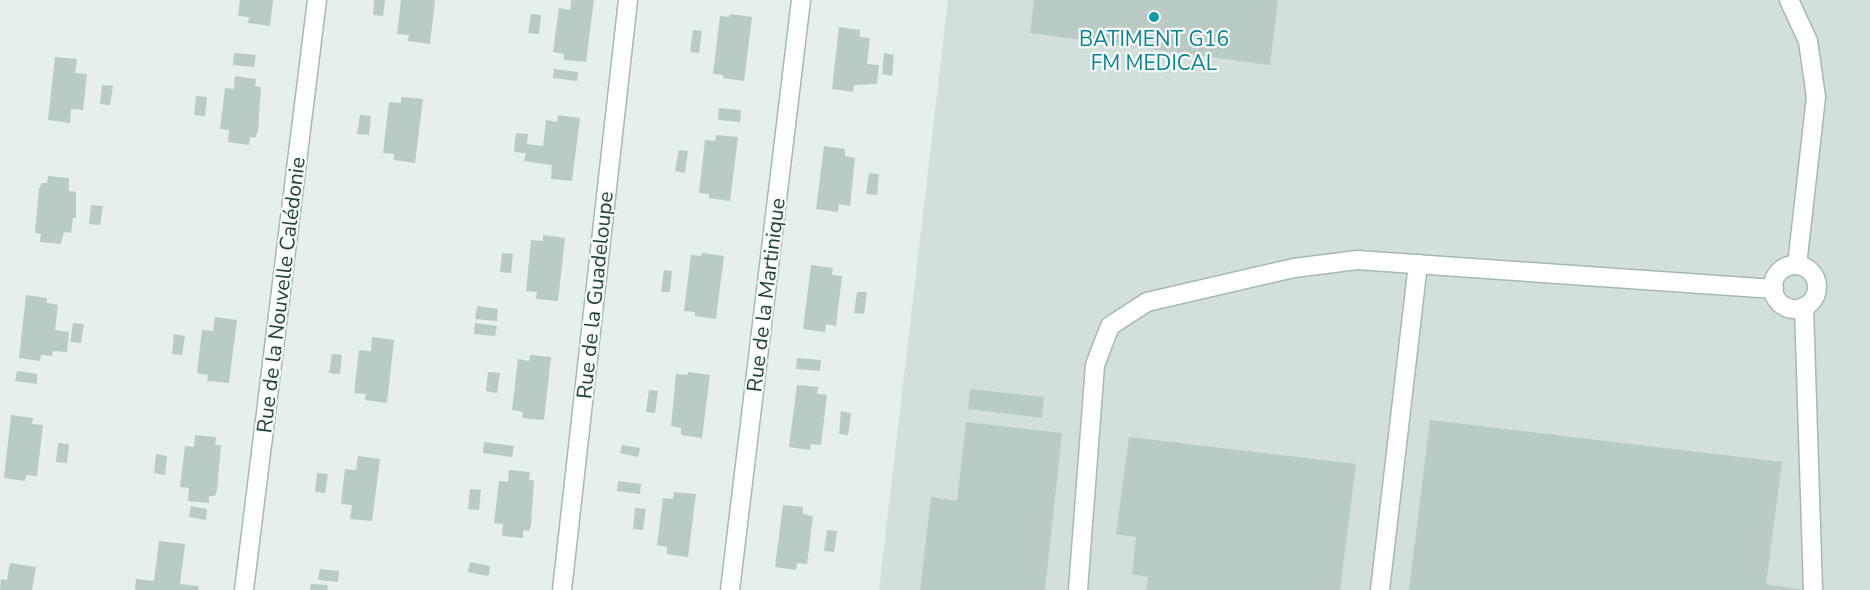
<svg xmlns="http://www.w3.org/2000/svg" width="1870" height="590" font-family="'Nunito Sans',sans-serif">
  <rect width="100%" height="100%" fill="#e5efec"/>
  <polygon fill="#d3dfdb" points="948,0 1870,0 1870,590 879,590"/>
  <g fill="#bacac5">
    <polygon points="240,0 273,0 270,26 248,23 249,17 238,16"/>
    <polygon points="374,0 385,0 383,16 373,15"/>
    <polygon points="401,0 435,0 430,44 408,41 409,35 397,34"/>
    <polygon points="571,0 594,0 586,62 564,60 564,54 553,52 559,8 570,10"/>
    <polygon points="1034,0 1278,0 1270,65 1030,33"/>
    <polygon points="531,14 541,15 539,34 528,33"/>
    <polygon points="730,14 752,17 744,81 723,78 723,75 713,74 720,16 729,17"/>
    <polygon points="839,27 860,30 860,37 870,38 867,64 879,65 877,84 854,85 853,92 832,89"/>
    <polygon points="693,30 702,31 699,53 690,52"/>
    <polygon points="234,53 256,55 254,67 233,65"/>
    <polygon points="884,53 894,55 892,76 882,74"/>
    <polygon points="55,57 77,59 75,73 87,74 83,110 71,109 70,123 48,120"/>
    <polygon points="554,69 578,72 577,81 553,78"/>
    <polygon points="235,76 256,79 255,86 261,87 258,131 255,138 250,137 249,145 228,142 229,130 220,129 225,88 234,89"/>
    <polygon points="102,85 113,86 110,105 100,104"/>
    <polygon points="196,96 207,97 205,116 194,115"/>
    <polygon points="401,97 423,99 415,163 394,160 394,154 383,153 389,102 401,103"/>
    <polygon points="719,108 741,110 740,122 718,120"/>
    <polygon points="360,115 371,116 369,135 357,134"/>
    <polygon points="558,115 580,118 572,181 551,179 552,165 524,161 526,153 514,152 516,133 528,134 527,144 543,146 546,120 557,122"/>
    <polygon points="716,135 738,137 730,201 709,198 709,194 699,193 705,140 715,141"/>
    <polygon points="824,146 845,149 845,156 855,158 850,206 839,204 838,212 816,209"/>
    <polygon points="679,150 688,151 685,173 675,171"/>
    <polygon points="869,173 879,174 877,195 866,194"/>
    <polygon points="48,176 69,178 69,191 76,192 76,218 73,218 71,233 64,232 61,244 40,242 41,234 35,233 39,189 42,183 47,183"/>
    <polygon points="91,205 103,206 100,225 89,224"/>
    <polygon points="543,235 565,238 558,301 536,299 537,292 526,291 531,240 543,241"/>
    <polygon points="502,253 513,254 511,273 500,272"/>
    <polygon points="702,253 724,256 716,319 695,316 695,312 684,311 691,255 701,256"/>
    <polygon points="811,265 833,268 832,275 842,276 836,326 826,324 825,332 803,329"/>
    <polygon points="664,270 672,271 670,292 661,292"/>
    <polygon points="857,292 867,292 864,314 854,313"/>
    <polygon points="26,295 47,298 47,303 58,305 55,330 69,332 67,352 53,351 52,356 41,355 40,361 19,358"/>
    <polygon points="477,306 498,309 497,321 475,319"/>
    <polygon points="215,317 237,320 229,383 207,381 208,375 197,373 202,330 213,331"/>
    <polygon points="73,323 84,324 81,343 70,342"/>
    <polygon points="475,323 497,326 495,336 474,334"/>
    <polygon points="174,334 185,336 182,355 172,354"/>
    <polygon points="372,337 394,340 387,403 365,400 366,394 354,393 359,350 371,351"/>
    <polygon points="332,354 342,355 340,374 329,373"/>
    <polygon points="530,355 551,357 544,420 522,418 523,412 512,410 518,359 529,361"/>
    <polygon points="797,358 821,360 820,371 796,369"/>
    <polygon points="17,371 37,374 37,384 15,381"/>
    <polygon points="488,372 500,373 497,393 486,391"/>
    <polygon points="688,372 710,375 702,438 681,435 681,428 671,426 676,374 688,375"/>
    <polygon points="797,385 818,387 817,394 827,395 821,445 811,444 810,450 789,447"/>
    <polygon points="970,389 1044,397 1042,418 968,409"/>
    <polygon points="649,390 658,391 655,413 646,412"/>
    <polygon points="841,411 851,413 848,435 839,434"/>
    <polygon points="11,415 33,418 32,424 43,425 37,476 26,475 25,481 4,478"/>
    <polygon points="1430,420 1782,462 1766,584 1803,590 1409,590"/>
    <polygon points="966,422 1062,433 1045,590 920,590 931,497 957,501"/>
    <polygon points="195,435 216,437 215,445 221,445 217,490 215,496 209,496 209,503 188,501 189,488 180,487 185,446 194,447"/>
    <polygon points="1129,437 1356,464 1340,590 1146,590 1148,577 1132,574 1136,537 1116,534"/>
    <polygon points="484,442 514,446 512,457 483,453"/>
    <polygon points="58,443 69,444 67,463 56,462"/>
    <polygon points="622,445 640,448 638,457 620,453"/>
    <polygon points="156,454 167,456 165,475 154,473"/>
    <polygon points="358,456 380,459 372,521 350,519 352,505 341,504 345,469 356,470"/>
    <polygon points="509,470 530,472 529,480 534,480 531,525 529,531 523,530 523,538 502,536 503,524 494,523 499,481 508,482"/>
    <polygon points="317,473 328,474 325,493 315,492"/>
    <polygon points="618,481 641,484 640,494 617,491"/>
    <polygon points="470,489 481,490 479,510 468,509"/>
    <polygon points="674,492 696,494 688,557 667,554 667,547 657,545 663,498 673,499"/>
    <polygon points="783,505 803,507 803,514 813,516 807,564 797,563 796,570 775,567"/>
    <polygon points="191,506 207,509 206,520 189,517"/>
    <polygon points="635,508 646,509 643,530 633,529"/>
    <polygon points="827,530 837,531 834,552 824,551"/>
    <polygon points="159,541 185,544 180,584 199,586 198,590 135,590 136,579 154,581"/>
    <polygon points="470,562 490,566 489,574 487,576 468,572"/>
    <polygon points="10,563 36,567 32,590 0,590 1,579 7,580"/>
    <polygon points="320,569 339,571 338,582 318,580"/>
    <polygon points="311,584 328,585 327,590 310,590"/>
  </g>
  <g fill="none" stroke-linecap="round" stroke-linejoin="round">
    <g stroke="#a7b8b4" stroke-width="21">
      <g id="minor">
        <polyline points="1789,0 1808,41 1816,97 1797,265"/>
        <circle cx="1795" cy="287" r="22"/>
        <polyline points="1804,307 1813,590"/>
        <polyline points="244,590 317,0"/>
        <polyline points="562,590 628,0"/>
        <polyline points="730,590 801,0"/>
        <polyline points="1078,590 1095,365 1110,326 1147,302 1294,268 1357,260 1774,289"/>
        <polyline points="1380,590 1418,264"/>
      </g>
    </g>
    <use href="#minor" stroke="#fff" stroke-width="18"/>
  </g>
  <circle fill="#0f9aa8" stroke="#f7fbf9" stroke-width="2" cx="1154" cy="17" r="6"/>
  <g text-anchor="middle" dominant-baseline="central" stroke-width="4.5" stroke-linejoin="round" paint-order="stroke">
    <g font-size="21" fill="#0d838f" stroke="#f7fbf9">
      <text x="1154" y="39">BATIMENT G16<tspan x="1154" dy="24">FM MEDICAL</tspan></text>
    </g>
    <g font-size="21" fill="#23423d" stroke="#f7fbf9">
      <text transform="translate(281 295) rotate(-83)">Rue de la Nouvelle Calédonie</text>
      <text transform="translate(595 295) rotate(-84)">Rue de la Guadeloupe</text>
      <text transform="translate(766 295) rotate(-83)">Rue de la Martinique</text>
    </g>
  </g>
</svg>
